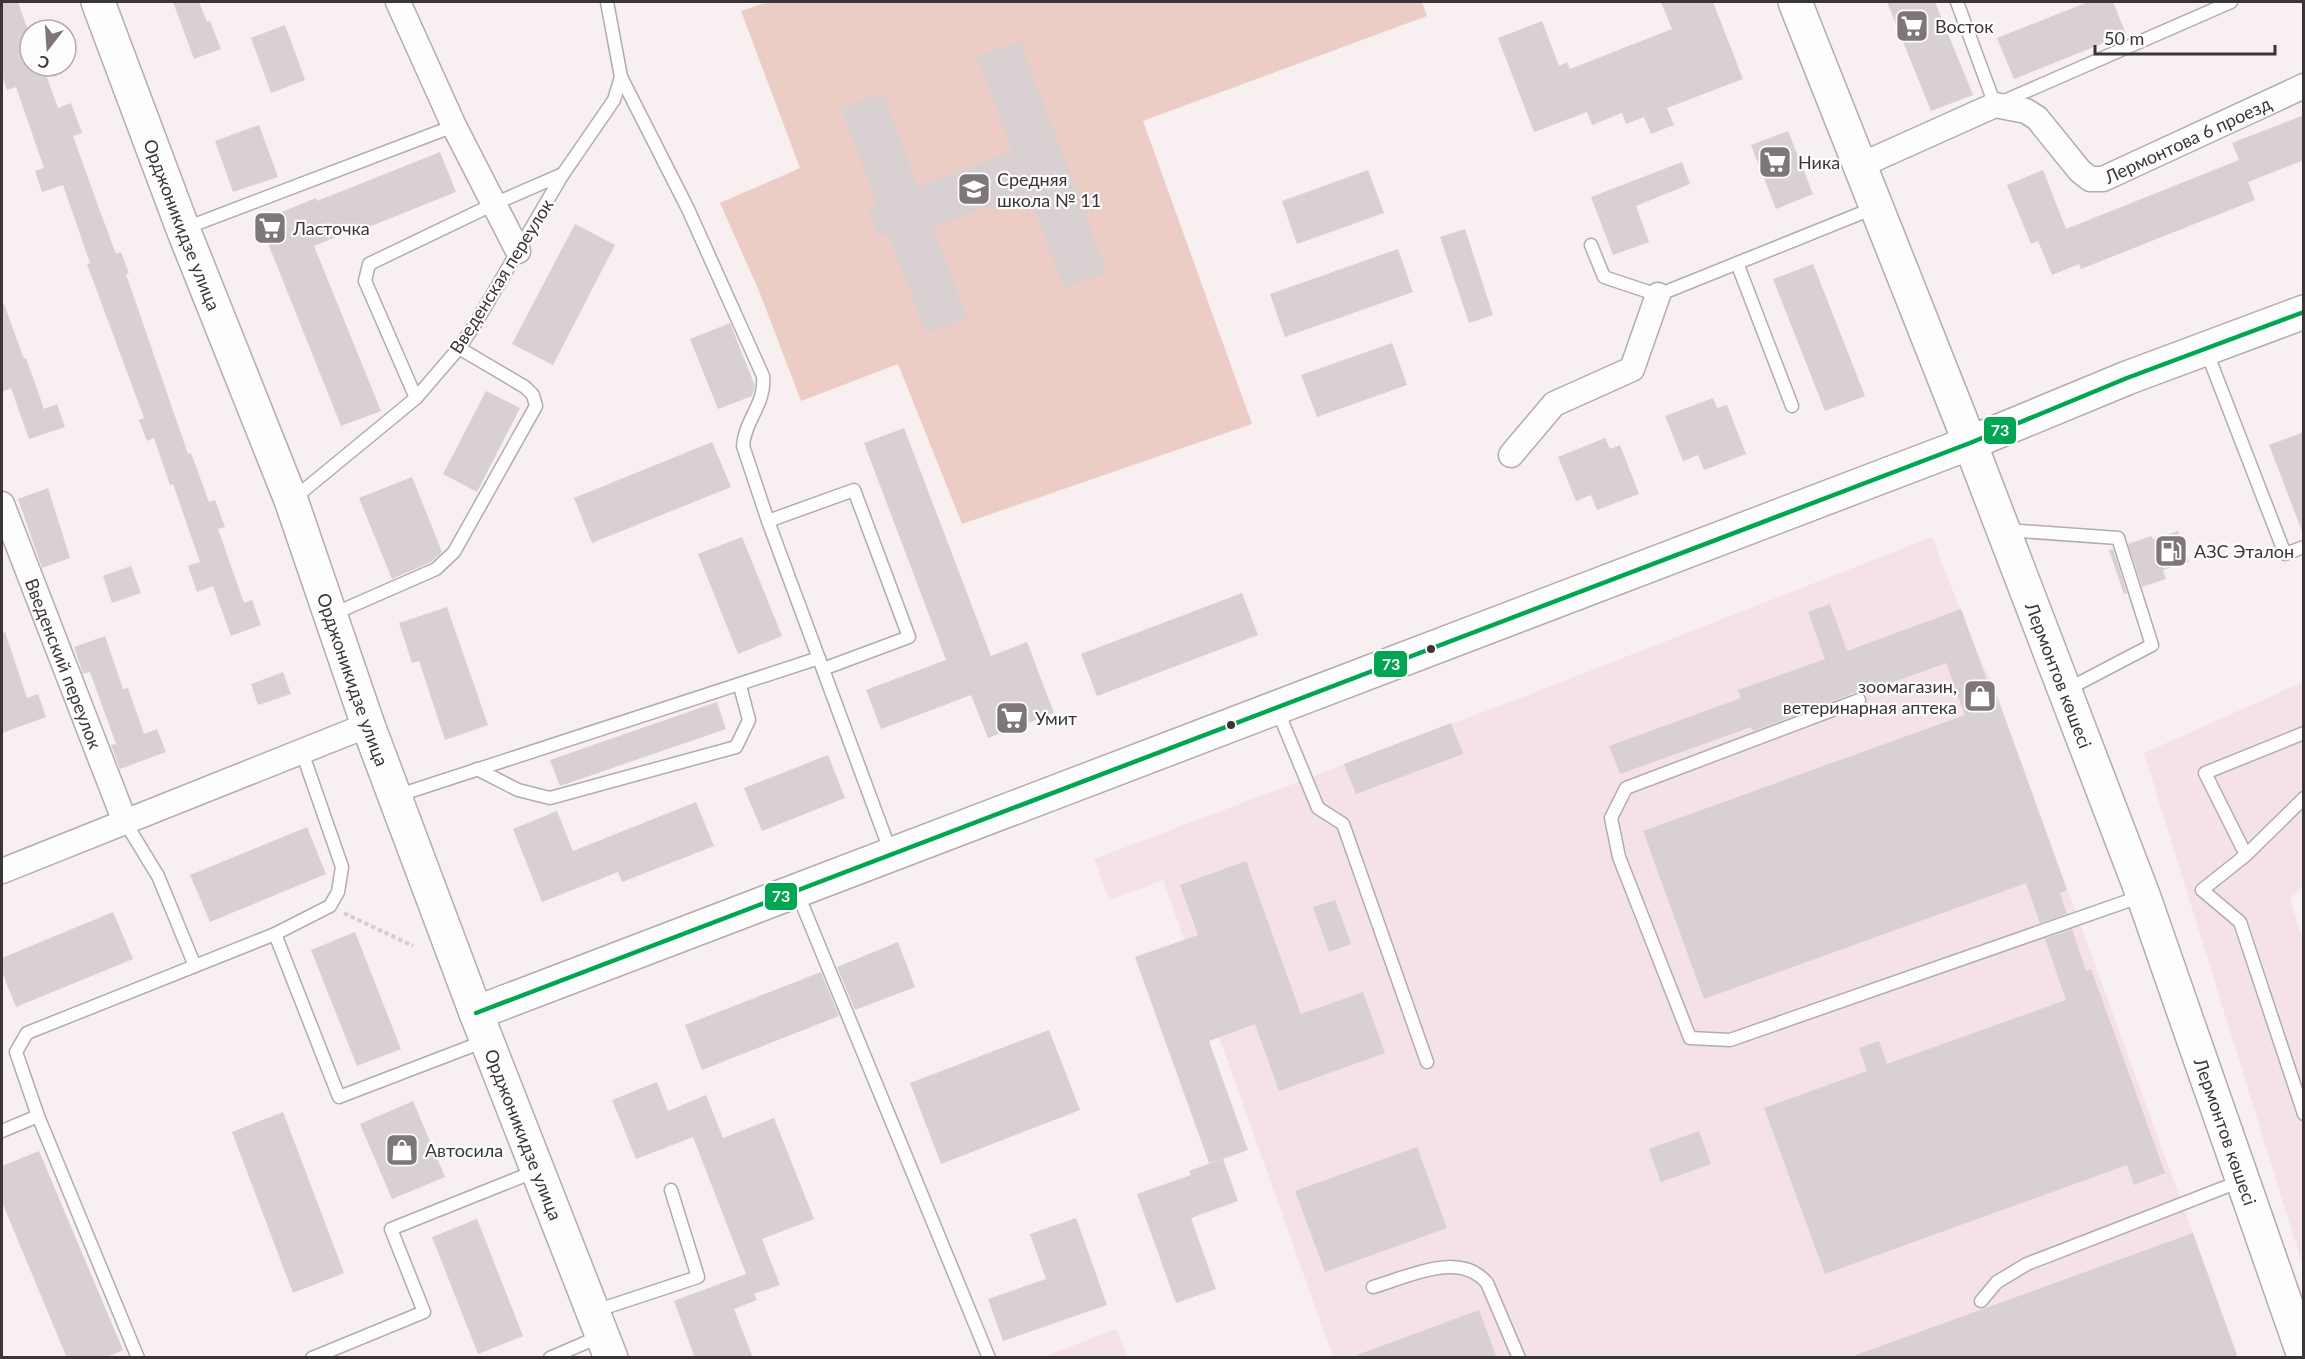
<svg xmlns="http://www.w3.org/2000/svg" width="2305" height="1359" font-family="Lato,sans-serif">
  <rect width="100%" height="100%" fill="#f8eff1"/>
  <g fill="#f4e2e6">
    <polygon points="1932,537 1977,652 1992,682 2238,1357 1333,1357 1163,880 1109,900 1094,859 1541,690"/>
    <polygon points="2303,682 2303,886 2290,899 2304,944 2303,1267 2144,753"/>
    <polygon points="1116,1329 1128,1357 1043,1357"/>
  </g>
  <polygon fill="#eccdc5" points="768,2 1422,2 1427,16 1143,121 1252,424 962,524 898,364 801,401 759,291 720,203 800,168 741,11"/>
  <g fill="#d8d0d1">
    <polygon points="2,2 18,2 30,36 30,66 43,66 58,108 71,103 82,133 73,136 97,203 116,254 121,252 129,273 126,274 188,454 191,453 209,502 215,500 225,527 218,529 244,603 252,600 261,625 231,636 213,586 197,592 188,566 200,562 173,484 170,485 154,438 147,441 139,420 144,418 87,264 90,263 63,185 42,192 35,171 44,168 16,87 7,90 2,76"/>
    <polygon points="173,2 199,2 207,22 210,21 221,49 194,59"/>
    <polygon points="1661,2 1713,2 1743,79 1667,108 1674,125 1651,134 1644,117 1626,124 1622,113 1592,125 1587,112 1534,132 1498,38 1542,21 1559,66 1567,62 1570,69 1672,29"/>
    <polygon points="1887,2 1935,2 1973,95 1931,111"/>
    <polygon points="2088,2 2113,2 2126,34 2014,79 1997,38"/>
    <polygon points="285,25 305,80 271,93 251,38"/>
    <polygon points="1020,41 1107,272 1064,288 1028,192 933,227 967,318 926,334 888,234 879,238 868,209 877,205 841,108 883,93 918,187 1012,151 977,57"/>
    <polygon points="2304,115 2304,160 2248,182 2255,200 2081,269 2079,264 2052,275 2038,241 2031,244 2007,185 2043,170 2066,229 2239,160 2232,143"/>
    <polygon points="259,125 278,177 233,192 215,141"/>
    <polygon points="1788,131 1813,194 1776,209 1751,145"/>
    <polygon points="440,152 456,192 354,233 353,230 314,246 381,411 341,426 259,221 316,198 317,201"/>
    <polygon points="1682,162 1690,184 1636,206 1649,242 1613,255 1591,197"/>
    <polygon points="1368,170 1384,213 1297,244 1282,201"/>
    <polygon points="575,224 615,245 553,365 512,344"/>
    <polygon points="1465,229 1493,315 1469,323 1440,237"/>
    <polygon points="1398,249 1413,292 1285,337 1270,294"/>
    <polygon points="1813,264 1865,396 1825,411 1773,279"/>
    <polygon points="2,304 4,304 24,359 26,358 44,409 57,404 65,427 29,439 11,388 2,392"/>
    <polygon points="730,323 755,386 752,396 718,409 690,339"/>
    <polygon points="1392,343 1407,385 1317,417 1301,375"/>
    <polygon points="486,391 520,408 477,492 443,474"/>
    <polygon points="1713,398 1717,408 1727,405 1746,454 1704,470 1698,455 1683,461 1665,416"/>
    <polygon points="904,428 991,656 1027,642 1054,713 988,738 971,695 881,729 866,690 946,660 864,443"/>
    <polygon points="2304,432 2304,530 2302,531 2269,445"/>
    <polygon points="1605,438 1610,449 1620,445 1639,494 1597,510 1591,495 1576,501 1558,457"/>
    <polygon points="712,442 731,487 592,543 574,498"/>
    <polygon points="412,477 442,552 431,562 392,579 359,498"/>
    <polygon points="48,488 70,558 42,568 18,499"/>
    <polygon points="2178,531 2189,562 2163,570 2166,579 2142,587 2128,544 2151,536 2153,539"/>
    <polygon points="742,537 782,636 738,654 698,554"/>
    <polygon points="2113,549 2127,593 2124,594 2109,550"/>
    <polygon points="131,566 141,593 112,603 103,576"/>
    <polygon points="1242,593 1258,635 1097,696 1081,654"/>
    <polygon points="1830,604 1847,651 1961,609 1988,683 1992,682 2067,890 2060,893 2067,914 2040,923 2026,883 1704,999 1643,831 1965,715 1946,663 1863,693 1856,692 1753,731 1751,727 1620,774 1609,746 1741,698 1738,690 1825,659 1808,612"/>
    <polygon points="447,607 488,725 445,740 419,661 412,663 399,623"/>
    <polygon points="5,632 27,698 38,694 46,717 2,733 2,633"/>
    <polygon points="105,636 123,689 128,688 144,734 157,729 166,752 120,769 111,745 116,744 90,672 83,674 74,647"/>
    <polygon points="283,672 291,694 258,705 251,684"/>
    <polygon points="717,702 726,729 560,786 550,760"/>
    <polygon points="1451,723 1463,754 1356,794 1344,764"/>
    <polygon points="828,755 845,798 762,831 744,788"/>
    <polygon points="696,802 714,846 622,882 618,872 542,902 513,829 557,811 573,851"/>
    <polygon points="307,827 326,874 210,922 190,875"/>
    <polygon points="1246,861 1301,1014 1363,992 1385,1053 1279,1091 1255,1024 1209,1041 1248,1150 1223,1159 1238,1201 1191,1218 1216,1289 1176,1303 1137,1194 1191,1175 1189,1171 1222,1159 1209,1163 1135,957 1198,935 1180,885"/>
    <polygon points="1335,900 1351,944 1329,952 1313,907"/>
    <polygon points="113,912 133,959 16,1007 2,972 2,958"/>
    <polygon points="2072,929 2086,971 2091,969 2165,1173 2134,1185 2127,1165 1825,1274 1764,1108 1867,1071 1859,1048 1879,1041 1887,1064 2066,1000 2045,939"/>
    <polygon points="355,932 401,1049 357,1066 311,950"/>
    <polygon points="898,942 915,987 855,1010 837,967"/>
    <polygon points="821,972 839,1016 702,1070 685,1025"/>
    <polygon points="1049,1030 1080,1110 941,1164 910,1083"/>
    <polygon points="657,1082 668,1111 706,1095 723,1138 774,1118 814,1219 762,1239 780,1285 754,1294 757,1300 734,1309 753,1358 695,1358 674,1301 746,1274 693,1137 636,1159 612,1100"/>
    <polygon points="413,1101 445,1177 392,1199 360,1124"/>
    <polygon points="283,1112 344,1273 293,1293 232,1132"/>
    <polygon points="1699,1131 1711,1164 1661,1182 1649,1149"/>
    <polygon points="1417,1147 1447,1228 1325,1272 1295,1191"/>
    <polygon points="39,1151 123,1350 105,1358 67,1358 2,1202 2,1166"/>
    <polygon points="1076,1218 1107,1305 1003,1341 988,1299 1046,1279 1030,1234"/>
    <polygon points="477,1219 523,1336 478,1354 432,1237"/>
    <polygon points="2193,1233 2238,1358 1857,1358 1856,1355"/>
    <polygon points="1479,1310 1497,1358 1358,1358 1357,1355"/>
  </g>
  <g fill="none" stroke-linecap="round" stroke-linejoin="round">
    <g stroke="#b3acad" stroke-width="15">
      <g id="lane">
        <polyline points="1957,2 1995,105 2231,2"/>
        <path d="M 621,77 L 688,209 L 763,376 C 766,404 745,419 743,446 L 768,521 L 891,853"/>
        <polyline points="183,229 454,126"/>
        <polyline points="1591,245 1604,277 1658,295 1874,208"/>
        <polyline points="1737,263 1792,406"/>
        <polyline points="2206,350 2285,554 2304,547"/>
        <polyline points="416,398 365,281 369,264 494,204 563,174"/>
        <polyline points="292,500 416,398 459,348 474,326 563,174 614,100 621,77 607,2"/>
        <polyline points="768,521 854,490 909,637 823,669"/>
        <polyline points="2006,530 2118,538 2152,645 2066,690"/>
        <polyline points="331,615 436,569 454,552 536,406 533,395 525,387 459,348"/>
        <polyline points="1859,700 1626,788 1611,818 1619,857 1690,1038 1730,1040 2142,896"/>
        <polyline points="1277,709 1318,808 1343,824 1427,1062"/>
        <polyline points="477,769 518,790 550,798 736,747 749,720 740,686"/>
        <polyline points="396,796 819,658"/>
        <polyline points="2304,798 2246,855 2202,890 2240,922 2304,1114"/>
        <polyline points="125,822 158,876 195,966"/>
        <polyline points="2246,855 2205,773 2304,733"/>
        <polyline points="797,892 989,1358"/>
        <polyline points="275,934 339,1097 485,1041"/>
        <polyline points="38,1116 16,1052 27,1033 275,934 330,906 338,892 342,867 302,752"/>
        <polyline points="2,1131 38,1116 138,1358"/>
        <path d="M 1373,1287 C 1408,1277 1459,1250 1487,1283 L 1519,1358"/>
        <polyline points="1981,1301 1997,1282 2027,1264 2241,1181"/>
        <polyline points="595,1311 698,1277 671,1190"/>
        <polyline points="312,1358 424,1312 391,1229 536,1171"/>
        <polyline points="550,1358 601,1336"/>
      </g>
    </g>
    <g stroke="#b3acad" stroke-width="27">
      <g id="street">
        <polyline points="398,2 454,126 518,251"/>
        <path id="s1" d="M 1859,166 L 1995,105 L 2026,111 L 2037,118 L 2080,171 L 2090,179 L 2103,179 L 2304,86"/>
        <polyline points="1511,455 1554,404 1632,369 1658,295"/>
        <path id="s2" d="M 2,504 L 125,822"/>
        <polyline points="2,871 368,725"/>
      </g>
    </g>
    <g stroke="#b3acad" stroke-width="36">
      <g id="secondary">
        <path id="s3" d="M 98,2 L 183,229 L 291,500 L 368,725 L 476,1013 L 611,1358"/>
        <path id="s4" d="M 1795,2 L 1970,443 L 2143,895 L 2304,1356"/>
        <polyline points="476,1013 1970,443 2127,378 2304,312"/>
      </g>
    </g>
    <polyline stroke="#d2d0d0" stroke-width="4" stroke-dasharray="4.5 3" stroke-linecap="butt" points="344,913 413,946"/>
    <use href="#lane" stroke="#fefdfd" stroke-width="12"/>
    <use href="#street" stroke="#fefdfd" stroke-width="24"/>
    <use href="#secondary" stroke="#fefdfd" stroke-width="33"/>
    <g stroke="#fdfdfd" stroke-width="9">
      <polyline id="bus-1" points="476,1013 1970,443 2127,378 2304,312"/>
    </g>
    <use href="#bus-1" stroke="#00a651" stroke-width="4.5"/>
  </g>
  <defs>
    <g id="supermarket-square" transform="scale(1.725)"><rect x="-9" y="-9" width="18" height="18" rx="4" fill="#7e7678" stroke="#fdfdfd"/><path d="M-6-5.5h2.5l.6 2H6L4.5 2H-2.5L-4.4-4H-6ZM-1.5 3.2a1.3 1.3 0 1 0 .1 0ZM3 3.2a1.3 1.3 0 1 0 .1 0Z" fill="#fff"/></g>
    <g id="school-square" transform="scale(1.725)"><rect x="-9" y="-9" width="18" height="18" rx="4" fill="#7e7678" stroke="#fdfdfd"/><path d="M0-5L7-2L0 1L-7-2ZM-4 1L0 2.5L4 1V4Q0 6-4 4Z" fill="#fff"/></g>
    <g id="fuel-square" transform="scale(1.725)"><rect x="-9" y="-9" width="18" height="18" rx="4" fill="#7e7678" stroke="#fdfdfd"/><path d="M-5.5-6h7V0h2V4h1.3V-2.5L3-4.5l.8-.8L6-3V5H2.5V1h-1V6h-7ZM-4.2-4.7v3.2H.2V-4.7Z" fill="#fff"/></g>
    <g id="shop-square" transform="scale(1.725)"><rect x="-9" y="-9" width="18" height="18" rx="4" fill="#7e7678" stroke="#fdfdfd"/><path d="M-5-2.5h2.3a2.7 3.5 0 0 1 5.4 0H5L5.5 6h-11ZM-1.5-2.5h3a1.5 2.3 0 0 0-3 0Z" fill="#fff"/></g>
  </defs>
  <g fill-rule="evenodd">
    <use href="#supermarket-square" x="1912" y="26"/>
    <use href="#supermarket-square" x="1775" y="162"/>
    <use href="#school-square" x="974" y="189"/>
    <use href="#supermarket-square" x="270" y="228"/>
    <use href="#fuel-square" x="2171" y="551"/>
    <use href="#shop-square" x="1980" y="696"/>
    <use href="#supermarket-square" x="1012" y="718"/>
    <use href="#shop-square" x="402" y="1150"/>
  </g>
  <g fill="#3c3537" stroke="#fdfdfd" stroke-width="2">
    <circle cx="1431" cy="649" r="5"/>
    <circle cx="1231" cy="725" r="5"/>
  </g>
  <g text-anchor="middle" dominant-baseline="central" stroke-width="4.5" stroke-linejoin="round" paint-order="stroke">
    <g font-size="18" fill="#3c3537" stroke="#fdfdfd" text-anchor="start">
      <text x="1935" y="26">Восток</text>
      <text x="1798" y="162">Ника</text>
      <text x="997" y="179">Средняя<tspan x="997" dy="21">школа № 11</tspan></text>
      <text x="293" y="228">Ласточка</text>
      <text x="2194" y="551">АЗС Эталон</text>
      <text x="1957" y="686" text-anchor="end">зоомагазин,<tspan x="1957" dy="21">ветеринарная аптека</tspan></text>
      <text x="1035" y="718">Умит</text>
      <text x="425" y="1150">Автосила</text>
    </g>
    <g font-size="18" fill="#3c3537" stroke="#fdfdfd">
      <text stroke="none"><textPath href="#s1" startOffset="381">Лермонтова 6 проезд</textPath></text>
      <text stroke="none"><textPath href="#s3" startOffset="238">Орджоникидзе улица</textPath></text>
      <text transform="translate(501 276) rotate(-58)">Введенская переулок</text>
      <text stroke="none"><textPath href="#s2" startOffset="171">Введенский переулок</textPath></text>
      <text stroke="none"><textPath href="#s4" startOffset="723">Лермонтов көшесі</textPath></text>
      <text stroke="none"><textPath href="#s3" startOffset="724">Орджоникидзе улица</textPath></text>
      <text stroke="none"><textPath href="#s4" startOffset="1209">Лермонтов көшесі</textPath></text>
      <text stroke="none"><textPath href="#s3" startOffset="1210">Орджоникидзе улица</textPath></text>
    </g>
  </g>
  <g stroke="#fdfdfd" stroke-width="2">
    <rect x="1983" y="416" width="34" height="29" rx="6" fill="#00a651"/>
    <rect x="1373" y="650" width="35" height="28" rx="6" fill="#00a651"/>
    <rect x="764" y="882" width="34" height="29" rx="6" fill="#00a651"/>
  </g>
  <g font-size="16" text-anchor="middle" font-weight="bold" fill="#fff">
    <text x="2000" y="436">73</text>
    <text x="1391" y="670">73</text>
    <text x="781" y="902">73</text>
  </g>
  <rect width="2305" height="1359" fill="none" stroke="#3c3537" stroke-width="6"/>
  <g transform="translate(48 48) rotate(197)"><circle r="28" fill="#fdfdfd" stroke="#b0adae" stroke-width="1.5"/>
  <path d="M0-4.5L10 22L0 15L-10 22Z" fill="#7e7678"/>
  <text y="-9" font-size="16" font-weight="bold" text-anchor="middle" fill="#3c3537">С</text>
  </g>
  <path d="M2095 45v9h180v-9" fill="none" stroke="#3c3537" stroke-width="3"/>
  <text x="2104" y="45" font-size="18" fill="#3c3537" stroke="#fdfdfd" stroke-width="4.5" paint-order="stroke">50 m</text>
</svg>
